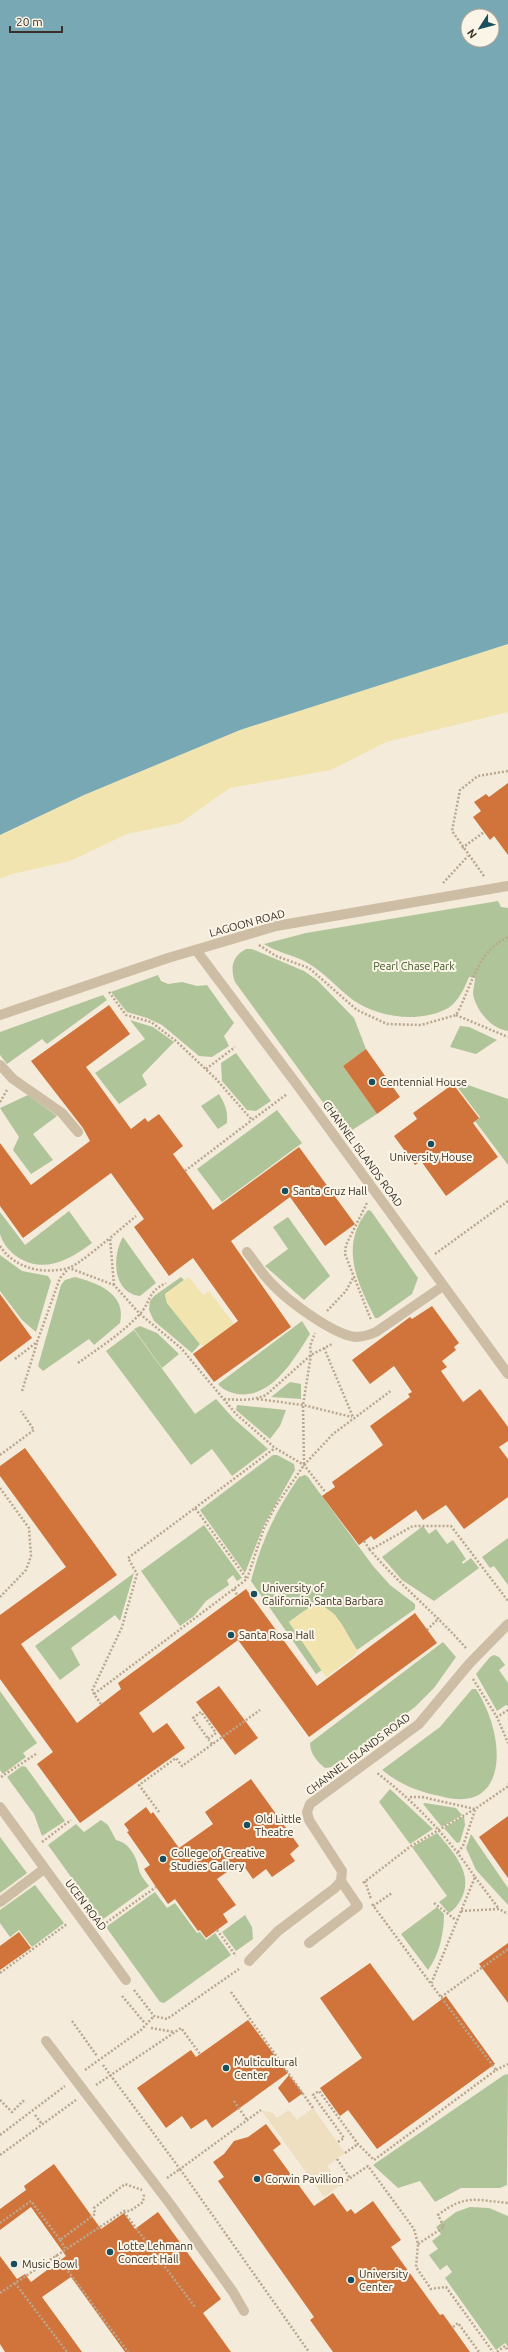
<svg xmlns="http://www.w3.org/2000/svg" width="508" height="2352" font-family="Ubuntu,sans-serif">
  <rect width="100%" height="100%" fill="#f4ebda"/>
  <g fill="#b0c499">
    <path d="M 498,901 L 501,907 L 508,908 L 508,1031 C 491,1029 476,1010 473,994 C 473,989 475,983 475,978 L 469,977 C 464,989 457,1005 444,1010 C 417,1023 377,1017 353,1000 C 337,988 324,972 306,962 C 293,955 276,952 264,944 L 306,933 Z"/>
    <path d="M 246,949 L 252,949 L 304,971 L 317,980 L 354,1018 L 366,1049 L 343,1066 L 377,1114 L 346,1134 L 235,982 C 230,968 232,956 246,949 Z"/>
    <polygon points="158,975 161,981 168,984 182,982 197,986 207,985 234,1023 224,1036 229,1046 212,1057 199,1056 162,1025 147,1018 127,1012 111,992"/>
    <polygon points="103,995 107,1000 47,1044 42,1039 7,1064 0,1055 0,1032"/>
    <polygon points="130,1020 153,1027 174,1042 142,1075 147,1085 119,1104 95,1073 145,1039"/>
    <polygon points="460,1026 469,1027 497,1040 476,1054 450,1047"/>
    <polygon points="236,1053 271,1101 256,1111 247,1110 222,1081 221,1063"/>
    <polygon points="455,1084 468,1085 508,1099 508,1165 475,1121 480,1117"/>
    <path d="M 219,1094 C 225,1104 228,1111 227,1123 L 218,1129 L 201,1106 Z"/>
    <polygon points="28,1095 57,1116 33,1134 53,1160 31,1174 13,1150 19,1137 0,1108"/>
    <polygon points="277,1110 302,1143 222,1202 197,1169"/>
    <path d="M 368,1210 L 371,1211 L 418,1278 L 412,1294 L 378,1318 L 375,1318 C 357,1282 339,1246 368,1210 Z"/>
    <path d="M 69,1211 L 92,1243 C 69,1260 43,1275 16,1256 C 9,1251 2,1242 0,1234 C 0,1227 0,1219 0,1212 L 25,1245 Z"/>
    <polygon points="288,1217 330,1276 304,1300 265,1266 288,1249 273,1227"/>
    <path d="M 123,1237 L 156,1283 L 140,1296 C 112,1293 112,1255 123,1237 Z"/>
    <polygon points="0,1255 22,1271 48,1276 51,1281 36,1332 22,1320 0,1291"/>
    <path d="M 75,1277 C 98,1283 127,1294 120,1323 L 94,1345 L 89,1339 L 43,1371 L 38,1366 L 61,1285 L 65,1280 Z"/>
    <polygon points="181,1277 184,1280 165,1294 167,1303 200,1344 192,1353 154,1321 149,1310 150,1301 154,1296"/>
    <path d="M 302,1321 L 310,1334 C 294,1359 272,1399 237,1394 C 229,1392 223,1390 218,1384 Z"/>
    <polygon points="140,1326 157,1333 179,1354 162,1368 134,1329"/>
    <polygon points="134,1330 195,1414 216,1399 233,1418 268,1449 232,1476 212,1449 191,1465 106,1351"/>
    <polygon points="290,1382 301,1384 301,1399 271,1397"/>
    <polygon points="237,1405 286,1410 280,1426 270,1439 236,1410"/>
    <polygon points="273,1455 277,1455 294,1464 295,1470 264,1525 245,1573 200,1510"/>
    <path d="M 305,1475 L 308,1477 L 373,1566 L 390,1585 L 415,1604 L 415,1609 L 357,1650 L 335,1615 L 322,1605 L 304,1611 L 289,1622 L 322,1670 L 316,1674 L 251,1581 C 261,1542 276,1510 299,1477 Z"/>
    <polygon points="204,1525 242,1578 237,1581 233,1575 227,1580 229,1585 206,1601 194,1616 180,1626 141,1571"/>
    <polygon points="423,1526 429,1534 436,1529 447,1544 453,1540 466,1559 462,1562 463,1564 471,1558 479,1568 434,1601 402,1580 382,1557"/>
    <polygon points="508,1538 508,1585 494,1566 490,1568 482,1557"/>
    <polygon points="134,1573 120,1621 115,1615 71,1648 80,1665 60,1680 35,1646"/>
    <path d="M 443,1642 L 456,1657 L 434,1688 L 415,1707 L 333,1767 L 325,1768 C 317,1762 310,1753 310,1743 Z"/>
    <polygon points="494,1655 499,1657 505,1665 499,1670 508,1683 508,1706 506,1705 497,1711 476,1674 490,1657"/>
    <path d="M 472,1689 L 476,1689 C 508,1739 508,1816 440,1796 C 419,1792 399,1784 382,1770 L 440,1727 Z"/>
    <polygon points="0,1691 37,1743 23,1753 26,1757 3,1774 0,1770"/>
    <polygon points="22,1766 26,1767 65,1821 42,1836 34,1814 7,1777"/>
    <polygon points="390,1789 433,1829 410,1844 379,1802"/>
    <polygon points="425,1803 456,1808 462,1815 442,1827 423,1804"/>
    <polygon points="464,1816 465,1825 460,1842 457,1843 444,1828"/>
    <path d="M 101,1820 L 108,1825 L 116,1840 C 130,1843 137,1858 139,1870 C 140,1875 146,1882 149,1886 L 102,1920 L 48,1845 L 76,1824 L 84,1832 Z"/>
    <path d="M 437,1833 C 453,1852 476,1875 460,1901 C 457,1906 454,1910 449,1913 L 439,1902 L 447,1896 L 412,1847 Z"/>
    <polygon points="471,1834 508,1888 508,1905 476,1870 466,1848"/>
    <polygon points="0,1837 27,1873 0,1893"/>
    <polygon points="35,1885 64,1923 32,1947 19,1930 10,1937 0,1923 0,1910"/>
    <polygon points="155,1892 167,1908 175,1903 197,1933 200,1932 206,1940 215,1933 231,1955 164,2003 160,2002 106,1927"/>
    <path d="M 437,1907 L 444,1914 C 444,1934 439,1955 428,1970 L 401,1934 Z"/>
    <polygon points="245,1915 252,1927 253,1939 236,1951 222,1932"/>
    <polygon points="508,2074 507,2185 500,2188 461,2188 435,2202 420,2181 398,2188 373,2165 504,2075"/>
    <polygon points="470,2207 489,2208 508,2216 508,2347 505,2343 496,2350 445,2278 452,2272 447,2265 440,2270 429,2255 438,2249 432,2241 441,2234 436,2227 456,2212"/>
  </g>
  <g fill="#f2e4ae">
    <polygon points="508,644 508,712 386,742 331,770 230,788 180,823 127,834 70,861 12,874 0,879 0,835 84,795 240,730"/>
    <polygon points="189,1277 203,1295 209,1291 234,1324 204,1346 200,1344 167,1303 165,1294"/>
    <path d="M 314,1604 C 338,1608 345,1632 357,1650 L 355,1655 L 326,1677 L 289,1622 Z"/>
  </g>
  <polygon fill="#eddfc0" points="313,2108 345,2153 327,2166 340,2185 324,2197 261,2110 273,2113 277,2118 289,2110 297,2120"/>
  <path fill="#77a8b3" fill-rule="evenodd" d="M 0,0 L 508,0 L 508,644 L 240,730 L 84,795 L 0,835 ZM 468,16 L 492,16 L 492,40 L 468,40 Z"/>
  <g fill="#d0743c">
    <polygon points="508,783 508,855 494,836 490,840 473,817 481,811 474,802 486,794 489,797"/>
    <polygon points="109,1005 130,1034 86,1067 131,1129 145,1118 148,1122 159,1114 183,1146 173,1154 213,1210 299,1147 355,1224 325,1246 290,1197 231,1241 291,1327 214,1382 193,1354 238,1321 193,1258 169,1276 134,1227 144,1219 111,1173 23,1238 0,1206 0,1143 31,1185 90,1141 83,1128 31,1061"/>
    <polygon points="366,1049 400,1097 377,1114 343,1066"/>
    <polygon points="453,1084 479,1118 473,1123 498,1157 446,1196 421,1161 415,1165 394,1136 417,1119 413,1113"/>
    <polygon points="0,1294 32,1338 0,1362"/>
    <polygon points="432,1306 459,1343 454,1347 456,1350 442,1361 447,1367 441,1371 463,1402 480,1389 508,1427 508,1441 499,1447 508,1459 508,1497 464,1529 446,1505 423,1520 416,1510 374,1540 371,1536 359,1545 322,1496 335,1487 332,1482 383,1445 370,1426 410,1397 408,1394 412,1392 394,1366 370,1384 352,1360 410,1317 412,1319"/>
    <polygon points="25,1448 117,1575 21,1644 77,1723 121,1689 118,1683 246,1589 317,1686 415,1613 437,1643 309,1737 238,1640 139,1713 153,1733 167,1723 185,1748 80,1823 37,1764 53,1752 0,1679 0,1615 66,1567 0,1476 0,1466"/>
    <polygon points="219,1686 258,1738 235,1755 196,1702"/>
    <polygon points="251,1779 299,1846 290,1854 295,1861 272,1877 266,1869 253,1879 241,1862 217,1879 236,1905 223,1914 228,1922 206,1938 200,1930 198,1931 175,1899 168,1904 156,1887 144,1869 150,1865 127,1832 129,1831 124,1824 146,1807 151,1814 153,1812 179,1848 213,1824 205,1812"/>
    <polygon points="508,1816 508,1878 479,1837"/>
    <polygon points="19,1932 31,1948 0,1970 0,1946"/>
    <polygon points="508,1943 508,2003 479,1964"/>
    <polygon points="370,1963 413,2021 446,1996 495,2064 377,2149 348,2110 340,2116 320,2088 362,2058 320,1998"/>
    <polygon points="248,2020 288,2073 212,2128 206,2119 191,2129 182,2116 166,2128 137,2088 191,2050 196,2057"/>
    <polygon points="289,2075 303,2093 289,2103 278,2088"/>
    <polygon points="266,2124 281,2144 273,2150 314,2206 333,2193 347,2212 351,2209 355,2214 373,2201 401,2240 391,2247 440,2315 443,2314 470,2352 333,2352 310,2320 314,2317 218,2181 224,2177 213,2162 224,2154 234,2141 248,2137"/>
    <polygon points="54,2164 101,2229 124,2213 135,2229 158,2212 221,2299 203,2313 231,2352 125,2352 71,2277 42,2297 82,2352 5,2352 0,2344 0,2256 17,2279 25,2274 31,2282 66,2256 31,2207 0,2230 0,2209 26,2190 24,2186"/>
  </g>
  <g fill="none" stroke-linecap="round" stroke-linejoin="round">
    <g stroke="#b9a78f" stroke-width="2.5" stroke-dasharray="2 2" stroke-linecap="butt">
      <polyline points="462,848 484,832"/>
      <polyline points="484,876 452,831 460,790 478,776 508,771"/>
      <polyline points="443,883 468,856"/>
      <path d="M 259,945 L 276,956 L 309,968 L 357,1010 L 387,1024 L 421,1025 L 456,1015 C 472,987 476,952 508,937"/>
      <polyline points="109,992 126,1015 151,1022 176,1041 216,1079 252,1120 287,1094"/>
      <polyline points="456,1015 508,1037"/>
      <polyline points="206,1069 235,1047"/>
      <polyline points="0,1102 7,1090"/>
      <polyline points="185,1171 252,1120"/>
      <polyline points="367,1203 346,1245 345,1254 371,1320"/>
      <path d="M 0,1246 C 14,1268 43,1275 68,1268 C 77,1266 102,1244 110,1238"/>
      <polyline points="435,1254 508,1201"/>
      <polyline points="114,1285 110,1238 136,1216"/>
      <polyline points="327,1311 346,1291 353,1278"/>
      <polyline points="324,1348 353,1417"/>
      <polyline points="15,1359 37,1342 60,1278 69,1268 114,1285 140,1314 181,1348 236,1414 275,1448 304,1465 326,1493"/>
      <path d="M 78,1363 C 99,1348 121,1334 139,1315 C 152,1301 146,1293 166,1283"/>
      <polyline points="22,1391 37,1343"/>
      <path d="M 224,1399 C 239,1400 252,1401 266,1395 L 311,1355 L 332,1344"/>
      <polyline points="257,1399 303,1405 352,1417"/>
      <polyline points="0,1455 34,1430 21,1411"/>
      <polyline points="304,1464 303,1405 311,1355 310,1346 315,1333"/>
      <polyline points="0,1488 29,1528 31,1556 26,1570 0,1597"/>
      <polyline points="195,1508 275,1448"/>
      <polyline points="364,1541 370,1550"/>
      <polyline points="234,1589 237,1595"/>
      <polyline points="427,1630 439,1618"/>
      <path d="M 466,1648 C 435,1613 400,1585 370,1550 L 413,1526 L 451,1526 L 508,1601"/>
      <polyline points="473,1679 497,1717"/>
      <polyline points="94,1694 247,1579 264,1528 275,1507 304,1465 333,1434 392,1390"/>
      <polyline points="101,1704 92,1691 122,1627 137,1574 128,1558 195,1508 247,1579"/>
      <polyline points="508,1710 497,1717 508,1743"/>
      <polyline points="208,1739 216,1733 201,1712 193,1718 212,1744"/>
      <polyline points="1,1777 36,1754"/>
      <polyline points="410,1797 422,1797 475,1809 507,1787 508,1784"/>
      <polyline points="159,1812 139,1785 176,1758 182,1766 260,1710"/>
      <polyline points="42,1842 71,1820"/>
      <polyline points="458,1852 463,1846 475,1810"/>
      <polyline points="475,1877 499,1909"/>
      <polyline points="365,1881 371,1899"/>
      <polyline points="363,1883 411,1846 475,1809"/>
      <polyline points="434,1903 456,1920"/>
      <polyline points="372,1904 431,1984"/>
      <polyline points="373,1906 392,1893"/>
      <polyline points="461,1911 499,1909 508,1914"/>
      <polyline points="103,1925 156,1887"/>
      <polyline points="217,1930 236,1956"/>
      <polyline points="0,1973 67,1924"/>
      <polyline points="134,1990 154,2016 167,2019 239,1969"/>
      <polyline points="231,1992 313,2108"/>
      <polyline points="122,1996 144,2022"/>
      <polyline points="441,1997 508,1949"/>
      <polyline points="72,2021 97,2056"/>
      <polyline points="151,2028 174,2032"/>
      <polyline points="103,2065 180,2169 261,2110"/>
      <polyline points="85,2070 141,2030 154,2016"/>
      <polyline points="496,2070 508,2064"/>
      <polyline points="96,2085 181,2028 200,2054"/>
      <polyline points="0,2100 12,2112 23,2101 26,2103"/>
      <polyline points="234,2101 247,2120"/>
      <polyline points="35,2115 42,2124"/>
      <polyline points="0,2135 65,2086"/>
      <path d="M 338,2142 L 344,2138 L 313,2095 L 319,2091 L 358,2144 L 374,2160 L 496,2070 L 431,1984 L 475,1877 C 446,1835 416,1803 376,1772"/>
      <polyline points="345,2153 358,2144"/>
      <polyline points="0,2155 76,2100"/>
      <polyline points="337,2159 350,2178"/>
      <polyline points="167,2178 180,2169 309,2352"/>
      <polyline points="340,2185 368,2166 414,2229 418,2244 416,2267 431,2289 446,2287 493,2352"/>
      <polyline points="124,2212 195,2307"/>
      <polyline points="0,2223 31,2201 60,2240 95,2214 94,2208 125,2184 142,2190"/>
      <polyline points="60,2240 65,2248"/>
      <path d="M 418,2244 L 444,2227 L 438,2215 C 465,2194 476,2200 508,2203"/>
      <polyline points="56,2255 128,2352"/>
      <polyline points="15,2283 67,2352"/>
      <polyline points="0,2293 124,2211 130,2211 143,2202 144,2194"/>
      <polyline points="453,2327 458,2323 479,2352"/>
      <polyline points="497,2352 505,2346 508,2351"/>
    </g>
    <g stroke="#cdbda5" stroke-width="10">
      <polyline points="196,950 298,1086 508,1374"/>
      <polyline points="0,1015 168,958 276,926 508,886"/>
      <polyline points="0,1065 13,1079 62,1113 78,1132"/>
      <path d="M 247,1252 C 255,1262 262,1274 272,1284 C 287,1300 332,1334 355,1337 C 362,1337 369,1335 376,1332 L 443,1286"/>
      <polyline points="0,1807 126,1980"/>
      <polyline points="0,1902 44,1869"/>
      <polyline points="309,1943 358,1906 341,1881"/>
      <polyline points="249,1961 278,1931 335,1888 341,1881 342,1871 309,1820 307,1812 310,1804 419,1724 469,1664 508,1624"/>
      <polyline points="46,2041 170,2204 233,2292 244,2311"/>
    </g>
  </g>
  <g fill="#194f5d" stroke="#fbf5e7" stroke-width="1.5">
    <circle cx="372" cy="1082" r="4"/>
    <circle cx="431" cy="1144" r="4"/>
    <circle cx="285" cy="1191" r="4"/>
    <circle cx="254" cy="1594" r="4"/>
    <circle cx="231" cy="1635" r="4"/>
    <circle cx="247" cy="1825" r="4"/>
    <circle cx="163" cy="1859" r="4"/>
    <circle cx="226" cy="2068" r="4"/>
    <circle cx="257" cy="2179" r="4"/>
    <circle cx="110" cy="2252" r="4"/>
    <circle cx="14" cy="2264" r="4"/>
    <circle cx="351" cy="2280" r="4"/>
  </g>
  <g text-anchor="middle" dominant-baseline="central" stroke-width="4" stroke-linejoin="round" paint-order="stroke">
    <g font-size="11" fill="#382f27" stroke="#fbf5e7">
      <text transform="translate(247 923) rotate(-15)">LAGOON ROAD</text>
      <text transform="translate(363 1154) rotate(54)">CHANNEL ISLANDS ROAD</text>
      <text transform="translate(358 1754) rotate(-37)">CHANNEL ISLANDS ROAD</text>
      <text transform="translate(86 1905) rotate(53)">UCEN ROAD</text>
    </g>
    <g font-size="11" fill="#405929" stroke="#fbf5e7">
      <text x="414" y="966">Pearl Chase Park</text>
    </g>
    <g font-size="11" fill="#382f27" stroke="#fbf5e7" text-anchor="start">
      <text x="380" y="1082">Centennial House</text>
      <text x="431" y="1157" text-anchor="middle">University House</text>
      <text x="293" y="1191">Santa Cruz Hall</text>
      <text x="262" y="1588">University of<tspan x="262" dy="13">California, Santa Barbara</tspan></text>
      <text x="239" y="1635">Santa Rosa Hall</text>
      <text x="255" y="1819">Old Little<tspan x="255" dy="13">Theatre</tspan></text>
      <text x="171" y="1853">College of Creative<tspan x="171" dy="13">Studies Gallery</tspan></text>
      <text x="234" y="2062">Multicultural<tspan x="234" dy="13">Center</tspan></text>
      <text x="265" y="2179">Corwin Pavillion</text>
      <text x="118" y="2246">Lotte Lehmann<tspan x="118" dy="13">Concert Hall</tspan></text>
      <text x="22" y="2264">Music Bowl</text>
      <text x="359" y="2274">University<tspan x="359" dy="13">Center</tspan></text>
    </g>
  </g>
  <g transform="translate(480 28) rotate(234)"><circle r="19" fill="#fbf5e7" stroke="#ada69a"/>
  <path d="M0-3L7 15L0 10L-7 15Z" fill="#194f5d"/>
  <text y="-6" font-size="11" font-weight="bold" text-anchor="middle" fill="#382f27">N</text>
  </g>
  <path d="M10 26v6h52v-6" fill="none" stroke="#382f27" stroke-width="2"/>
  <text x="16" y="26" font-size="12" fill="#382f27" stroke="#fbf5e7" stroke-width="3" paint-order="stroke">20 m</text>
</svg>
